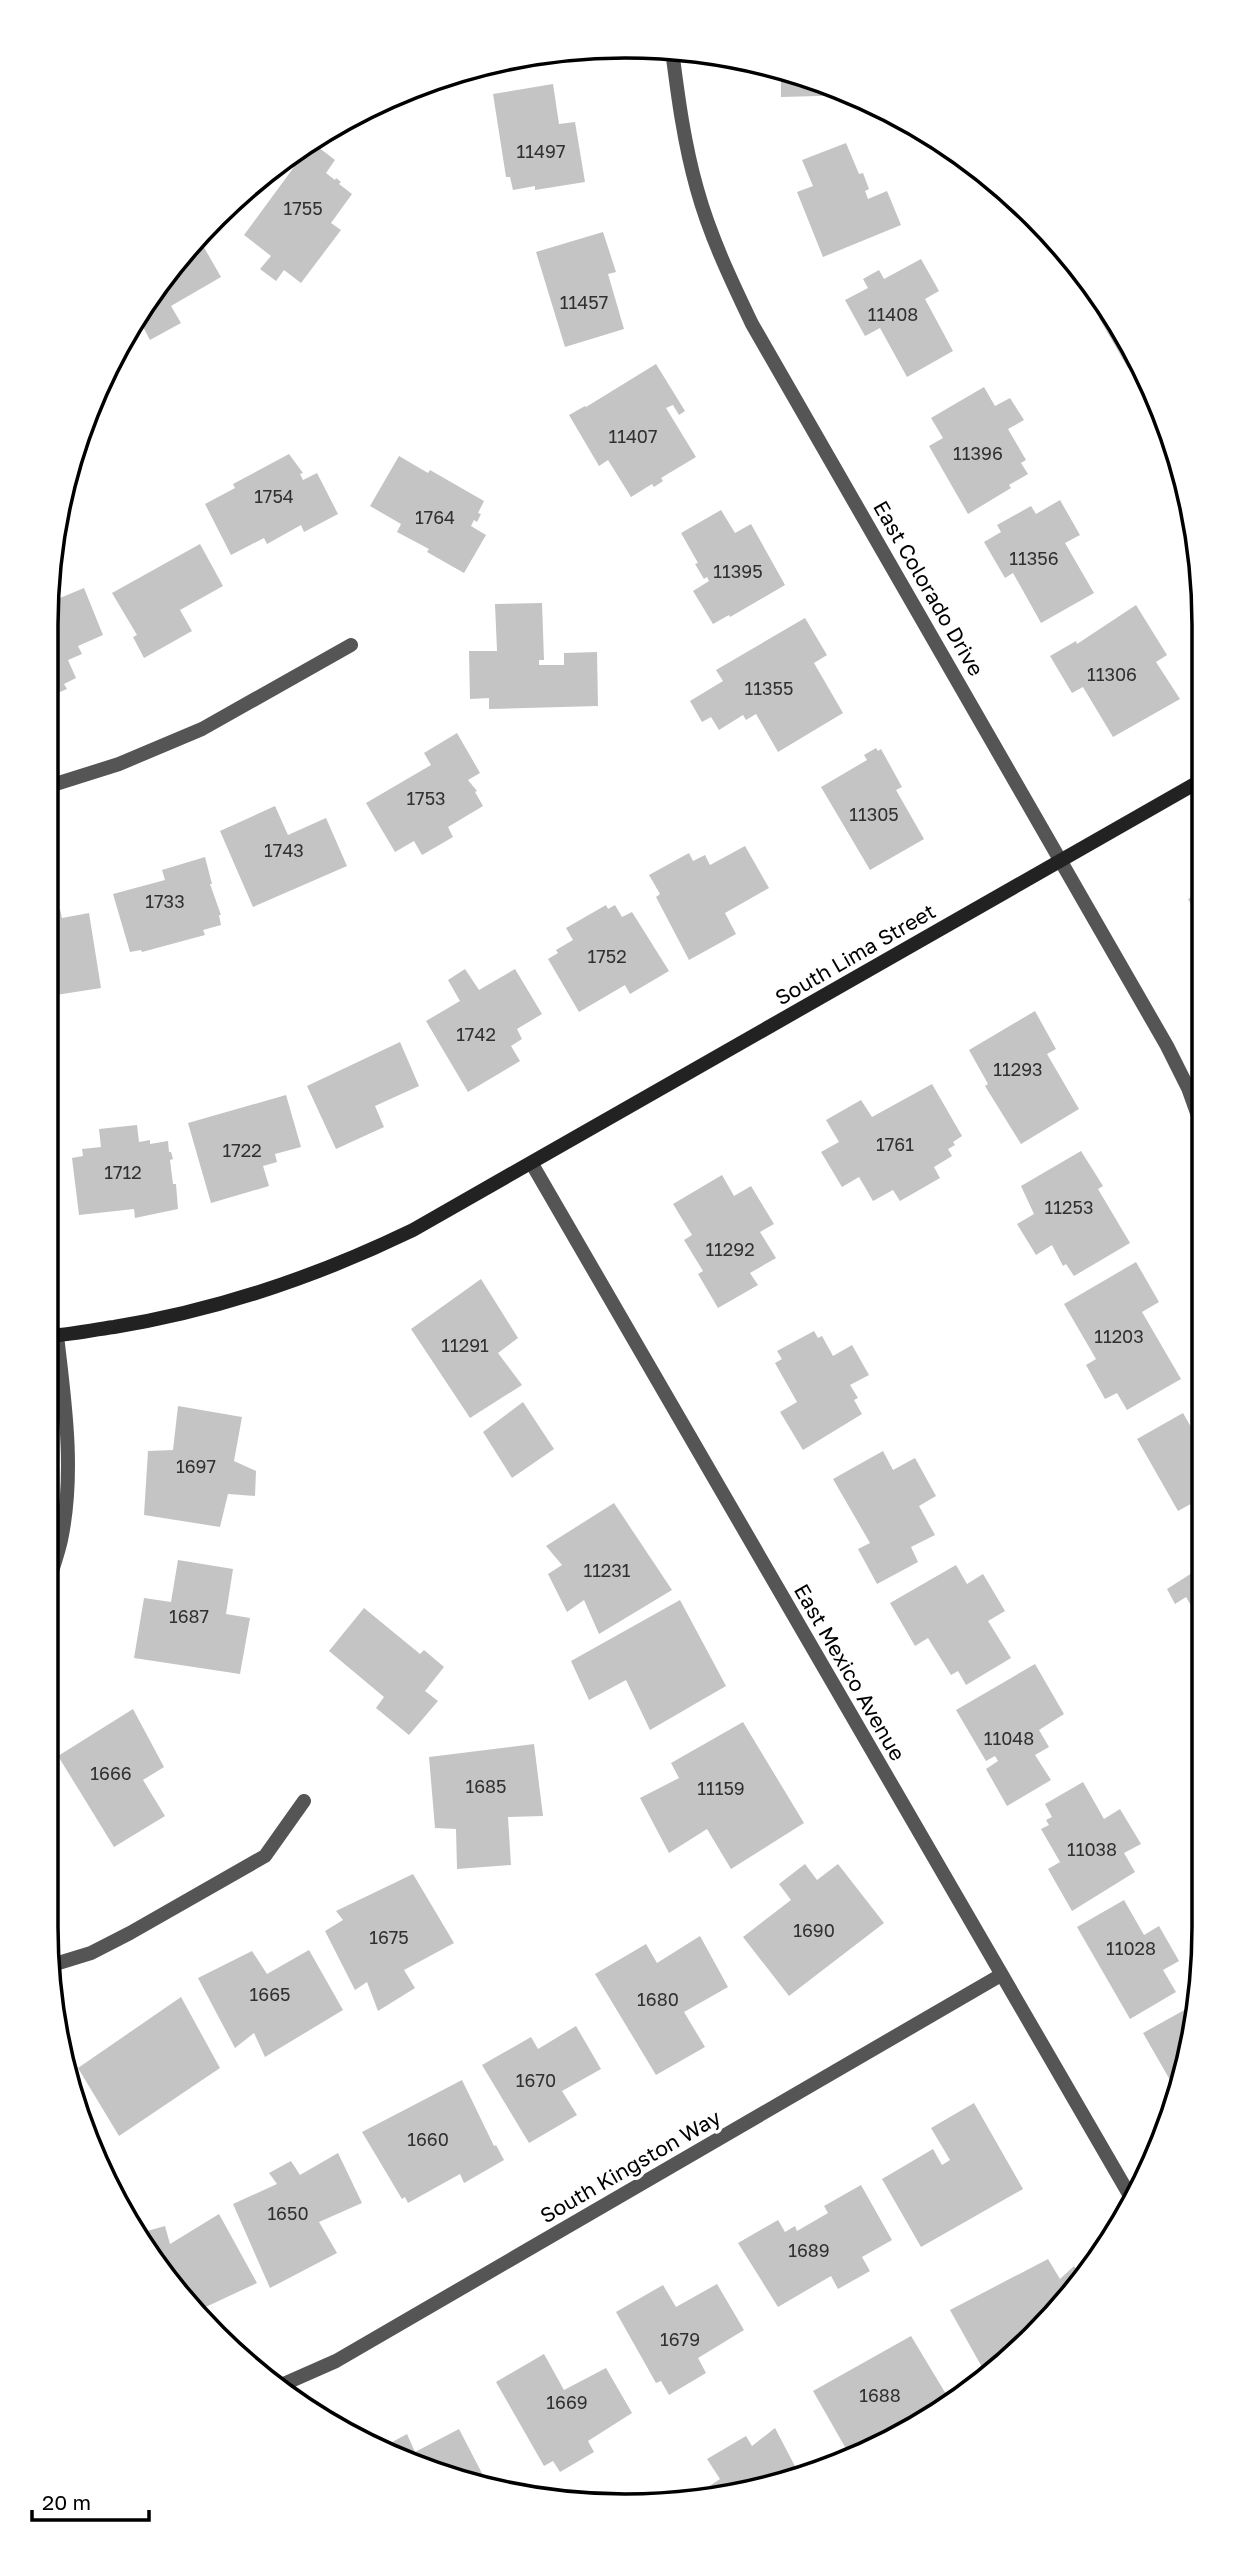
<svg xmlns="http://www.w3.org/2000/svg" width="1250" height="2552" font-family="'Golos Text',sans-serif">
  <rect width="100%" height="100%" fill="#fff"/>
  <g fill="#c4c4c4">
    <polygon points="781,70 847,90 857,95 781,97"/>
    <polygon points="553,84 559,124 575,122 585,182 535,190 535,186 513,190 510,177 506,177 493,94"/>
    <polygon points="309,140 335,160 326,173 335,180 336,178 341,182 339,184 352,194 331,223 341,230 301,283 284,270 276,281 260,269 271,256 244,235 294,167 285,159"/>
    <polygon points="846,143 859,174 863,173 869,189 865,191 868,199 887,191 901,225 823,257 797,192 813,186 802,160"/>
    <polygon points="603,232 616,272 608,274 624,329 565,347 536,252"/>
    <polygon points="198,237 221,277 171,306 181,323 150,340 141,323 134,327 132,324 143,303"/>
    <polygon points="921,259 939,291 925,299 953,351 907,377 880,328 865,336 845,300 868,288 863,279 879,270 884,279"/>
    <polygon points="1108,313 1137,363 1128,368 1099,318"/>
    <polygon points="656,364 685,411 679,415 673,405 666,408 696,457 661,478 663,481 654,487 652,484 631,497 608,460 599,466 569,415 585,406 586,407"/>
    <polygon points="984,387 995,406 1010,398 1024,420 1008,429 1026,460 1021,463 1028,474 1009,485 1011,488 968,514 929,446 943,438 931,418"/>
    <polygon points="289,454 303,473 300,474 303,480 317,473 338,514 304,532 301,525 267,544 264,538 231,555 205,504 235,488 233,484"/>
    <polygon points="399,456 428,473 430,470 484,501 478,513 481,514 477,522 474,520 471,526 486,535 464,573 427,552 429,549 397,532 401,524 370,506"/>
    <polygon points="1060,500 1080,535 1065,543 1094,593 1041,623 1013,573 1005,578 984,542 1001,532 997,525 1031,506 1036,514"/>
    <polygon points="721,510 735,533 751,524 785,585 730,617 729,615 713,624 693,591 709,581 707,577 704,579 695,564 698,563 681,533"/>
    <polygon points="200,544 223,586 180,610 192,631 144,658 133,637 137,635 112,593"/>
    <polygon points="84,588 103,635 78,646 82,654 68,660 76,678 64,684 67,689 46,698 48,603"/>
    <polygon points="542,603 544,660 539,660 539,665 564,665 564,653 597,652 598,706 489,709 489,698 470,699 469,651 497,651 495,604"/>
    <polygon points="1136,605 1167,655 1156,662 1180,699 1113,737 1083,687 1072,693 1050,656 1076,641 1077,644"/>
    <polygon points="805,618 827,655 814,663 843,713 778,752 756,714 746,720 743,715 719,730 711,717 702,722 690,701 723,681 716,670"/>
    <polygon points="457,733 480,773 468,780 477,791 475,792 483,806 448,827 453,837 422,855 414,841 395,852 366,803 431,765 424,753"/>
    <polygon points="876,748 878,751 881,749 902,787 896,790 924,839 870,870 821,787 867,760 864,755"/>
    <polygon points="275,806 288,835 326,818 347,866 253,907 220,831"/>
    <polygon points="745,846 769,888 725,913 736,934 689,960 656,897 660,894 649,875 689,853 693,861 705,855 710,865"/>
    <polygon points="205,857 212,884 210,884 221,915 219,915 221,925 203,930 205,935 142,952 141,950 130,952 113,894 165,880 162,870"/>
    <polygon points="1201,892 1201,922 1188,899"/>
    <polygon points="606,905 608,909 615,905 622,917 632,912 669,971 630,994 625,985 579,1012 548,959 558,953 556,950 573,940 566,928"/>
    <polygon points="60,909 62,918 89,913 101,988 56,995 53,974 46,976 46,911"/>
    <polygon points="465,969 479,990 515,969 542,1014 517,1029 522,1039 511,1046 520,1061 468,1092 426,1021 460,1001 448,980"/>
    <polygon points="1035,1011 1056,1049 1047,1054 1079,1109 1021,1144 985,1086 988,1084 969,1050"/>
    <polygon points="400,1042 419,1086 375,1106 384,1127 336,1149 307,1086"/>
    <polygon points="932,1084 962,1136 953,1142 955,1145 948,1149 952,1156 934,1167 940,1178 900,1201 893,1190 873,1201 859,1177 842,1187 821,1152 839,1142 826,1120 861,1100 872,1117"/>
    <polygon points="286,1095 301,1147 275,1154 277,1162 263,1166 269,1186 211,1203 188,1123"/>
    <polygon points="137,1125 139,1142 150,1140 150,1144 168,1141 169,1152 171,1152 173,1159 170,1160 173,1184 176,1184 178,1209 135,1218 134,1209 79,1215 72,1158 83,1156 82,1149 101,1147 99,1129"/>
    <polygon points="1081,1151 1103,1186 1098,1189 1130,1243 1074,1276 1066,1264 1063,1266 1052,1245 1036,1255 1017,1224 1034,1214 1021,1186"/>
    <polygon points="722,1175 734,1196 751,1186 774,1224 760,1232 776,1258 750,1273 758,1285 718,1308 698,1274 703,1271 684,1240 692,1235 673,1204"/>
    <polygon points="1136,1262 1159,1302 1142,1312 1181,1379 1127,1410 1117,1393 1105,1399 1086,1365 1096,1359 1064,1304"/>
    <polygon points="481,1279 518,1338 498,1353 522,1385 470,1418 411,1329"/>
    <polygon points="814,1331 818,1338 822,1336 833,1356 852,1345 869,1375 850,1385 858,1398 854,1400 862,1414 803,1450 780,1412 797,1402 775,1363 782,1359 777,1351"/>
    <polygon points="523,1402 554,1449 512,1478 483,1432"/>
    <polygon points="178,1406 242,1417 234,1461 256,1471 255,1496 228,1494 220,1527 144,1515 148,1451 173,1450"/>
    <polygon points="1183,1413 1195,1434 1203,1430 1203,1497 1178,1511 1137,1439"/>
    <polygon points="883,1451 893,1470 915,1458 936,1496 919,1506 935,1535 911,1547 918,1562 877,1584 858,1549 870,1543 833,1479"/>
    <polygon points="614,1503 672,1590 599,1634 584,1600 567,1612 548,1574 562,1565 546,1546"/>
    <polygon points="178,1560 233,1569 226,1614 250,1618 240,1674 134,1658 144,1598 171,1602"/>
    <polygon points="956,1565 967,1584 983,1574 1005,1611 988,1621 1011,1658 966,1685 958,1671 951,1675 928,1638 915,1646 890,1603"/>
    <polygon points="1203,1566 1203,1626 1186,1597 1175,1604 1167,1589"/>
    <polygon points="680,1600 726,1686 650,1730 626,1680 589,1700 571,1661"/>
    <polygon points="364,1608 420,1654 424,1650 444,1667 425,1691 438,1701 409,1735 376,1708 384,1697 329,1651"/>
    <polygon points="1035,1664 1064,1714 1039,1730 1049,1747 1035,1755 1051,1780 1007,1806 986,1769 998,1761 995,1756 986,1761 956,1710"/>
    <polygon points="133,1709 164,1767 143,1780 165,1816 114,1847 58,1756"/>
    <polygon points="743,1722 804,1823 731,1869 707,1829 669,1853 640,1798 679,1778 671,1763"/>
    <polygon points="534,1744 543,1816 508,1817 511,1865 457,1869 456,1829 435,1828 429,1757"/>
    <polygon points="1083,1782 1104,1819 1120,1809 1141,1844 1124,1853 1135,1872 1072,1911 1048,1869 1060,1862 1041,1829 1049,1825 1046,1820 1052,1817 1045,1804"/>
    <polygon points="805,1864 817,1880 838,1864 884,1923 789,1996 743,1937 791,1900 779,1884"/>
    <polygon points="413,1874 454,1943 404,1970 415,1988 378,2011 367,1982 355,1990 325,1931 343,1920 336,1911"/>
    <polygon points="1124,1900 1144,1935 1159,1926 1179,1961 1163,1970 1176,1992 1130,2019 1077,1927"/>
    <polygon points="700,1936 728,1987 684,2012 705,2047 656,2075 595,1974 646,1944 657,1963"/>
    <polygon points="309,1950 343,2010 265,2057 254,2033 235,2048 198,1978 252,1951 267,1974"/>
    <polygon points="181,1997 220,2068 119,2136 78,2068"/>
    <polygon points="1197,2003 1193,2040 1183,2073 1170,2080 1143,2033"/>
    <polygon points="576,2026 601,2069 562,2091 577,2115 529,2143 482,2065 531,2037 538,2049"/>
    <polygon points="462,2080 494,2146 496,2145 504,2160 464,2183 460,2174 408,2203 405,2197 402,2199 362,2132"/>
    <polygon points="1181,2080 1176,2096 1171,2086"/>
    <polygon points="974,2103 1023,2189 921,2247 882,2179 933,2149 942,2165 950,2160 931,2128"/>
    <polygon points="338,2153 362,2203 319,2222 337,2253 270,2288 233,2204 277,2184 269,2173 291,2161 300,2175"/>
    <polygon points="861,2185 892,2240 862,2257 870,2271 838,2289 831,2276 778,2307 738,2243 778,2220 785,2232 795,2226 797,2231 828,2213 824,2206"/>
    <polygon points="219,2214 257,2283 195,2312 166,2280 140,2233 165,2226 170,2244"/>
    <polygon points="1048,2259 1060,2279 1074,2266 1083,2278 1035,2336 983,2369 950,2310"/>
    <polygon points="717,2284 744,2330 698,2358 706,2373 669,2395 661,2381 656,2383 616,2312 663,2285 676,2307"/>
    <polygon points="911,2336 949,2399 910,2426 905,2419 849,2454 813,2391"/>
    <polygon points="544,2354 564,2390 606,2368 632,2413 588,2441 594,2452 560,2472 553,2461 544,2466 496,2382"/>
    <polygon points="775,2428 798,2472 708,2499 702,2491 720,2479 707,2459 746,2436 752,2446"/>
    <polygon points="459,2429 486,2481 480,2483 383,2447 407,2434 415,2452"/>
  </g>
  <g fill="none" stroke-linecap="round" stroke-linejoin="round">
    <g stroke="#555" stroke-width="14">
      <path d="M 672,50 C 678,97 684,143 697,189 C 710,236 731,280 752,324 L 1167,1046 L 1188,1088 L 1202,1127"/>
      <polyline points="46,787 119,764 202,729 351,645"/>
      <polyline points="532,1164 1133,2201"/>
      <path d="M 46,1592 C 50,1575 57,1558 61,1540 C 75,1473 65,1403 57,1336"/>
      <polyline points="52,1965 91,1953 130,1933 265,1856 304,1801"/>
      <polyline points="277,2387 336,2361 1001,1975"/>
    </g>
    <path stroke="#222" stroke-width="14" d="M 46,1336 C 69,1335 91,1330 114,1327 C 219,1310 318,1276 413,1230 L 1200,781"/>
  </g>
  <g text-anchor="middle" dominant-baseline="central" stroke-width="7" stroke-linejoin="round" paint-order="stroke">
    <g font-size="18" fill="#313131">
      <text x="541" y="151">11497</text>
      <text x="303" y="208">1755</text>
      <text x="584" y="302">11457</text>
      <text x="893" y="314">11408</text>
      <text x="633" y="436">11407</text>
      <text x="978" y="453">11396</text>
      <text x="274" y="496">1754</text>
      <text x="435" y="517">1764</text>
      <text x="1034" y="558">11356</text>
      <text x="738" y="571">11395</text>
      <text x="1112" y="674">11306</text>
      <text x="769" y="688">11355</text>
      <text x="426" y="798">1753</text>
      <text x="874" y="814">11305</text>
      <text x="284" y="850">1743</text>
      <text x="165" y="901">1733</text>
      <text x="607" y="956">1752</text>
      <text x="476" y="1034">1742</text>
      <text x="1018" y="1069">11293</text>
      <text x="895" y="1144">1761</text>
      <text x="242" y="1150">1722</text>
      <text x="123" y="1172">1712</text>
      <text x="1069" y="1207">11253</text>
      <text x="730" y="1249">11292</text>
      <text x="1119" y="1336">11203</text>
      <text x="465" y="1345">11291</text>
      <text x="196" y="1466">1697</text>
      <text x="607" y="1570">11231</text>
      <text x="189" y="1616">1687</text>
      <text x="1009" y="1738">11048</text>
      <text x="111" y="1773">1666</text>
      <text x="486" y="1786">1685</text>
      <text x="721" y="1788">11159</text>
      <text x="1092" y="1849">11038</text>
      <text x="814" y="1930">1690</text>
      <text x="389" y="1937">1675</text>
      <text x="1131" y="1948">11028</text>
      <text x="270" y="1994">1665</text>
      <text x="658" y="1999">1680</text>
      <text x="536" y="2080">1670</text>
      <text x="428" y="2139">1660</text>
      <text x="288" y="2213">1650</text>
      <text x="809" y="2250">1689</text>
      <text x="680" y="2339">1679</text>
      <text x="880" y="2395">1688</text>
      <text x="567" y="2402">1669</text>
    </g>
    <g font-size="21" fill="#000" stroke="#fff">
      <text transform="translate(929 588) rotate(60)">East Colorado Drive</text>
      <text transform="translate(855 954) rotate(-30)">South Lima Street</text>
      <text transform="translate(850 1672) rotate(60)">East Mexico Avenue</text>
      <text transform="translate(630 2166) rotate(-30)">South Kingston Way</text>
    </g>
  </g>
  <path d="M0 0H1250V2552H0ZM625 58H625A567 567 0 0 1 1192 625V1927A567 567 0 0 1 625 2494H625A567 567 0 0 1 58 1927V625A567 567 0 0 1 625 58Z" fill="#fff" fill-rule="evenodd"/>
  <path fill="none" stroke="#000" stroke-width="3.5" d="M625 58H625A567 567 0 0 1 1192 625V1927A567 567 0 0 1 625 2494H625A567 567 0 0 1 58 1927V625A567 567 0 0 1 625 58Z"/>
  <path d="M32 2510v10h117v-10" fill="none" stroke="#000000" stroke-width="3.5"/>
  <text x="42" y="2510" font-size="21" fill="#000000" stroke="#ffffff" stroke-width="5" paint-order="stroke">20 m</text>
</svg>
